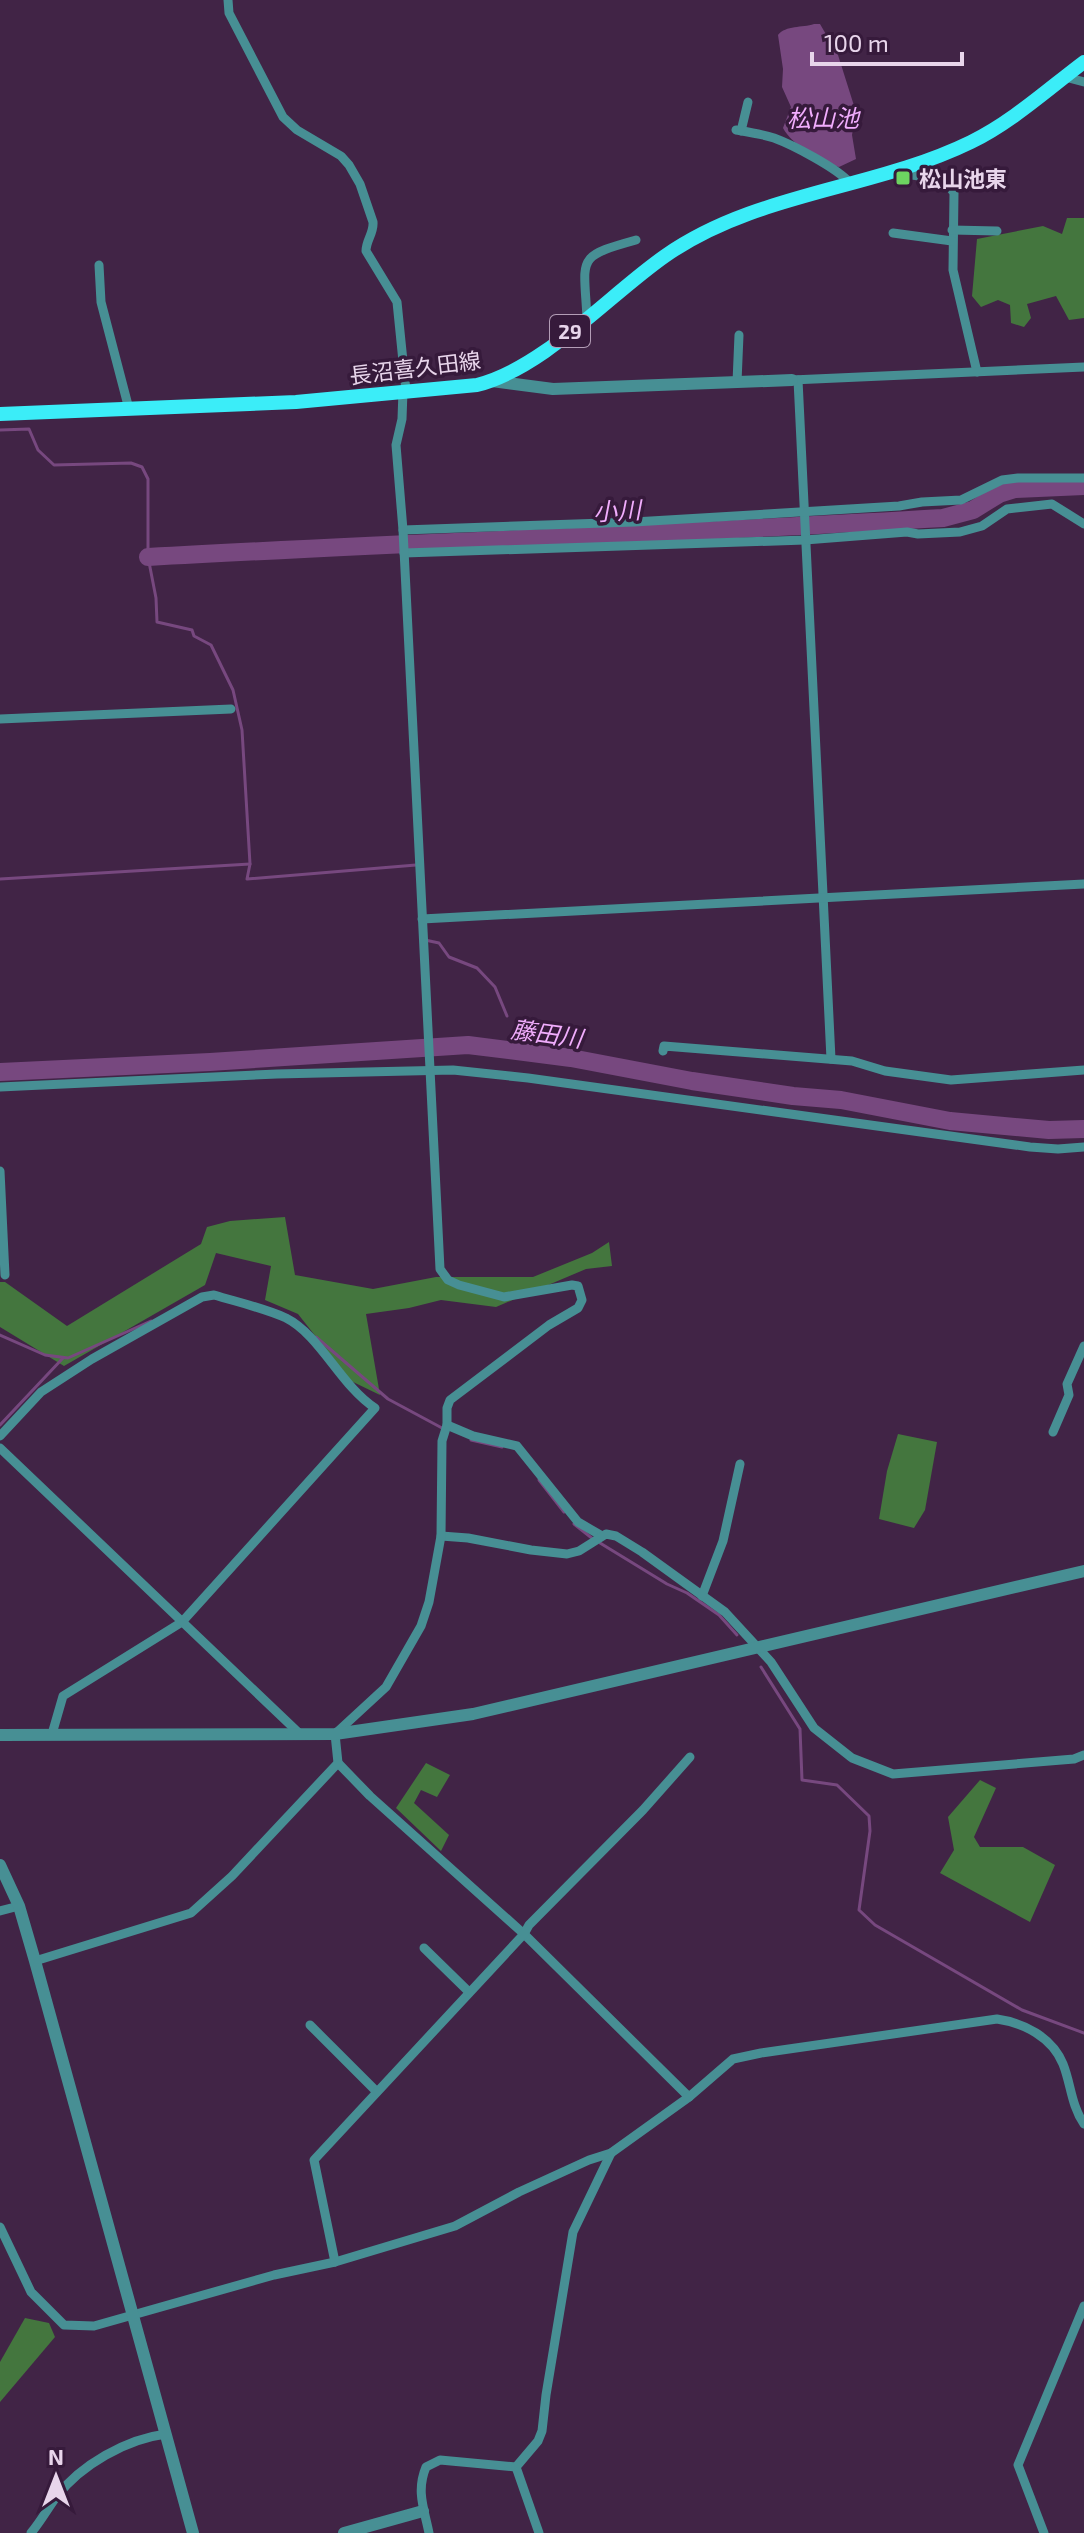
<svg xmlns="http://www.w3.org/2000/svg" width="1084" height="2533" font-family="'Exo 2','Noto Sans JP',sans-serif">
  <rect width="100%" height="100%" fill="#412446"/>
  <g fill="#44763e">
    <polygon points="1067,218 1084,218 1084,318 1069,320 1056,296 1027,304 1031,318 1024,327 1011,323 1010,305 998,300 981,307 972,296 977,239 1043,226 1062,234"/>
    <polygon points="285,1217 295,1275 373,1289 436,1277 533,1277 592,1253 609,1242 612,1266 586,1269 496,1307 441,1300 409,1308 366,1314 380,1395 351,1381 298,1314 265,1300 271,1266 216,1253 205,1285 64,1366 0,1327 0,1282 5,1282 67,1326 201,1244 207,1227 230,1221"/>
    <polygon points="898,1434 937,1442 925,1510 914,1528 879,1519 887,1471"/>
    <polygon points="426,1763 450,1775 437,1797 421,1790 414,1803 449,1835 441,1851 396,1808"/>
    <polygon points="980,1780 996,1788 974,1837 980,1847 1023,1847 1055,1865 1030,1922 940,1873 954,1850 948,1817"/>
    <polygon points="25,2318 49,2323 55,2337 0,2402 0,2362"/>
  </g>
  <path fill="#77487f" d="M 814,24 L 820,24 L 838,55 L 856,112 L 852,135 L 856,159 L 839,167 C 822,163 791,144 783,128 L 791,107 L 782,87 L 783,69 L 778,35 C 786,25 802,28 814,24 Z"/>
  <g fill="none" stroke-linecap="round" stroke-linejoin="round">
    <g stroke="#77487f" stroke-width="3">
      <polyline points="0,430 29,429 38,450 54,465 131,463 142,467 148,479 148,557 156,598 157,622 192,630 194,636 211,645 233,690 242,730 250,864 247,879 416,865"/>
      <polyline points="0,879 250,864"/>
      <polyline points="425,940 439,943 449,957 477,968 495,987 507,1016"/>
      <polyline points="0,1335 45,1355 68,1358 151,1321"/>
      <polyline points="316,1337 388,1399 442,1428"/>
      <polyline points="0,1425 63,1358"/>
      <polyline points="471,1440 502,1447"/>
      <polyline points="539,1480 564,1512"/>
      <polyline points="574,1524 593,1539"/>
      <polyline points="600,1543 667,1584 687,1593 719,1615 737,1635"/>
      <polyline points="761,1667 800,1729 802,1780 837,1785 869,1816 870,1831 859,1910 875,1925 1022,2010 1084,2033"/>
    </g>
    <g stroke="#77487f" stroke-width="18">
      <path d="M 148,557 C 413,542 678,534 943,518 L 973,510 L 999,494 L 1015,489 L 1084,486"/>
      <polyline points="0,1072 210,1062 468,1045 571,1058 692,1081 793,1096 841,1100 950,1121 1049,1130 1084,1129"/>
    </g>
    <g stroke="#478f94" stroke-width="9">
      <path d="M 228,0 L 229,13 L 283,117 L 297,130 L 341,156 L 349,165 L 360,184 L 373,222 C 374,233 366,240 366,251 L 397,302 L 406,391"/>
      <polyline points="1065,77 1084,82"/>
      <path d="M 736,130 C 748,132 762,134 774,138 C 793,145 837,168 850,183"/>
      <polyline points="741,131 748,102"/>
      <path d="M 904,167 L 912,175 C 928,177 945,178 954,193 L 953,270 L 977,372"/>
      <polyline points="952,230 997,231"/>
      <polyline points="893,233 952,241"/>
      <polyline points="99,265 101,302 129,409"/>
      <path d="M 587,318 C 584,257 575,257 636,240"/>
      <polyline points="792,380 1084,367"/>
      <polyline points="798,380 831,1059"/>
      <polyline points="737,382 739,335"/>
      <polyline points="403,530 634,522 899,506 922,502 961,500 1002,480 1018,478 1084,478"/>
      <polyline points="404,553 805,540 907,532 918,534 960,532 982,526 1007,509 1052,504 1084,524"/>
      <polyline points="0,719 231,709"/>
      <polyline points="422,919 1084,884"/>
      <polyline points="663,1051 664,1046 852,1061 885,1071 951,1080 1084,1070"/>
      <polyline points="0,1087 277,1074 453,1070 528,1078 1030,1147 1058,1149 1084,1147"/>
      <polyline points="0,1171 5,1275"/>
      <polyline points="447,1425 473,1436 517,1446 578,1522 602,1536"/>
      <polyline points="1053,1432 1069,1395 1067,1384 1084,1346"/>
      <path d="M 0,1436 L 41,1392 L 92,1359 L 202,1297 L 214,1295 C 237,1302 264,1308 286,1318 C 320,1335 341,1386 375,1408 L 182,1622 L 63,1696 L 52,1734"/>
      <polyline points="0,1448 301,1735"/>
      <polyline points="441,1536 468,1538 531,1550 567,1554 579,1551 606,1534 616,1536 642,1552 725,1612 771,1662 814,1728 852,1758 893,1774 1074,1759 1084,1755"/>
      <polyline points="702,1596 723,1541 740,1464"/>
      <polyline points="338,1763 370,1796 524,1934 689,2097"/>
      <polyline points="0,1911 19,1906"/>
      <polyline points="424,1948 469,1992"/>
      <polyline points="35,1961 191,1913 232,1876 338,1763 335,1734 386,1687 421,1626 429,1602 441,1536 442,1441 447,1425 447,1408 450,1400 549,1325 578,1308 582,1300 578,1286 572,1285 504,1297 459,1285 448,1280 440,1269 403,530 396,445 402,419 403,391"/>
      <polyline points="310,2025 376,2091"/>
      <path d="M 0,2227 L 31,2292 L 64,2325 L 94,2326 L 274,2275 L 335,2262 L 455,2226 L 519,2192 L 589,2160 L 611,2153 L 689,2097 L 733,2059 L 761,2053 L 997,2019 C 1024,2023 1052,2037 1063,2064 C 1071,2084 1071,2105 1084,2124"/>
      <polyline points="335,2262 314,2160 524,1934 529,1925 643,1810 690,1757"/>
      <path d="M 31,2533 C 41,2521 48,2508 57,2496 C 81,2465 126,2439 166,2434"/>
      <path d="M 429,2533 C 424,2508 416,2491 426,2467 L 440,2460 L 516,2467"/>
      <polyline points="539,2533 516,2467 538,2441 542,2431 546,2395 573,2232 611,2153"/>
      <polyline points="1044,2533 1018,2465 1084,2306"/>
    </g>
    <g stroke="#478f94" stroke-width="12">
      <polyline points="492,381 553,389 792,380"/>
      <polyline points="0,1735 335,1734 473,1714 1084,1571"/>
      <polyline points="0,1865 19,1906 35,1961 193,2533"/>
      <polyline points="344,2533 423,2511"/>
    </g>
    <path stroke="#3bedf8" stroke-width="14" d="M 0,414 L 296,402 L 477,385 C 544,368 609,295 665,256 C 756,192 873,190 971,142 C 1012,122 1048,89 1084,62"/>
  </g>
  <rect fill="#6dd361" stroke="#361a3b" stroke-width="3" x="895" y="170" width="16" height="16" rx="4"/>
  <g text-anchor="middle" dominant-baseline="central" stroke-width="7" stroke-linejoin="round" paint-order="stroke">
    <rect fill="#361a3b" stroke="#b39db6" stroke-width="2" x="550" y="315" width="40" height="32" rx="6"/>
    <g font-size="20" font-weight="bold" fill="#e8d5eb">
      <text x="570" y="331">29</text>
    </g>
    <g font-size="22" font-weight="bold" fill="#e8d5eb" stroke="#361a3b" text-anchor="start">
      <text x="919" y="178">松山池東</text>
    </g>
    <g font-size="22" fill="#e8d5eb" stroke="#361a3b">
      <text transform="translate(415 367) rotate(-7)">長沼喜久田線</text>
    </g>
    <g font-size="24" font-style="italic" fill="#f1adfd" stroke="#361a3b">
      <text x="823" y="117">松山池</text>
      <text transform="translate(617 510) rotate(-3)">小川</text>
      <text transform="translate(547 1033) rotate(8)">藤田川</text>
    </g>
  </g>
  <g transform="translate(56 2477)" stroke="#361a3b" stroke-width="6" paint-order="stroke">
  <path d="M0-6L14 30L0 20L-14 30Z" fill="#e8d5eb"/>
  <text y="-12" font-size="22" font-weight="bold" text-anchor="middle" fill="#e8d5eb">N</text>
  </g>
  <path d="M812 52v12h150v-12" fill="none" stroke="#e8d5eb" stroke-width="4"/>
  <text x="824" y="52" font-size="24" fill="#e8d5eb" stroke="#361a3b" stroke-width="6" paint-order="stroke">100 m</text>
</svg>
